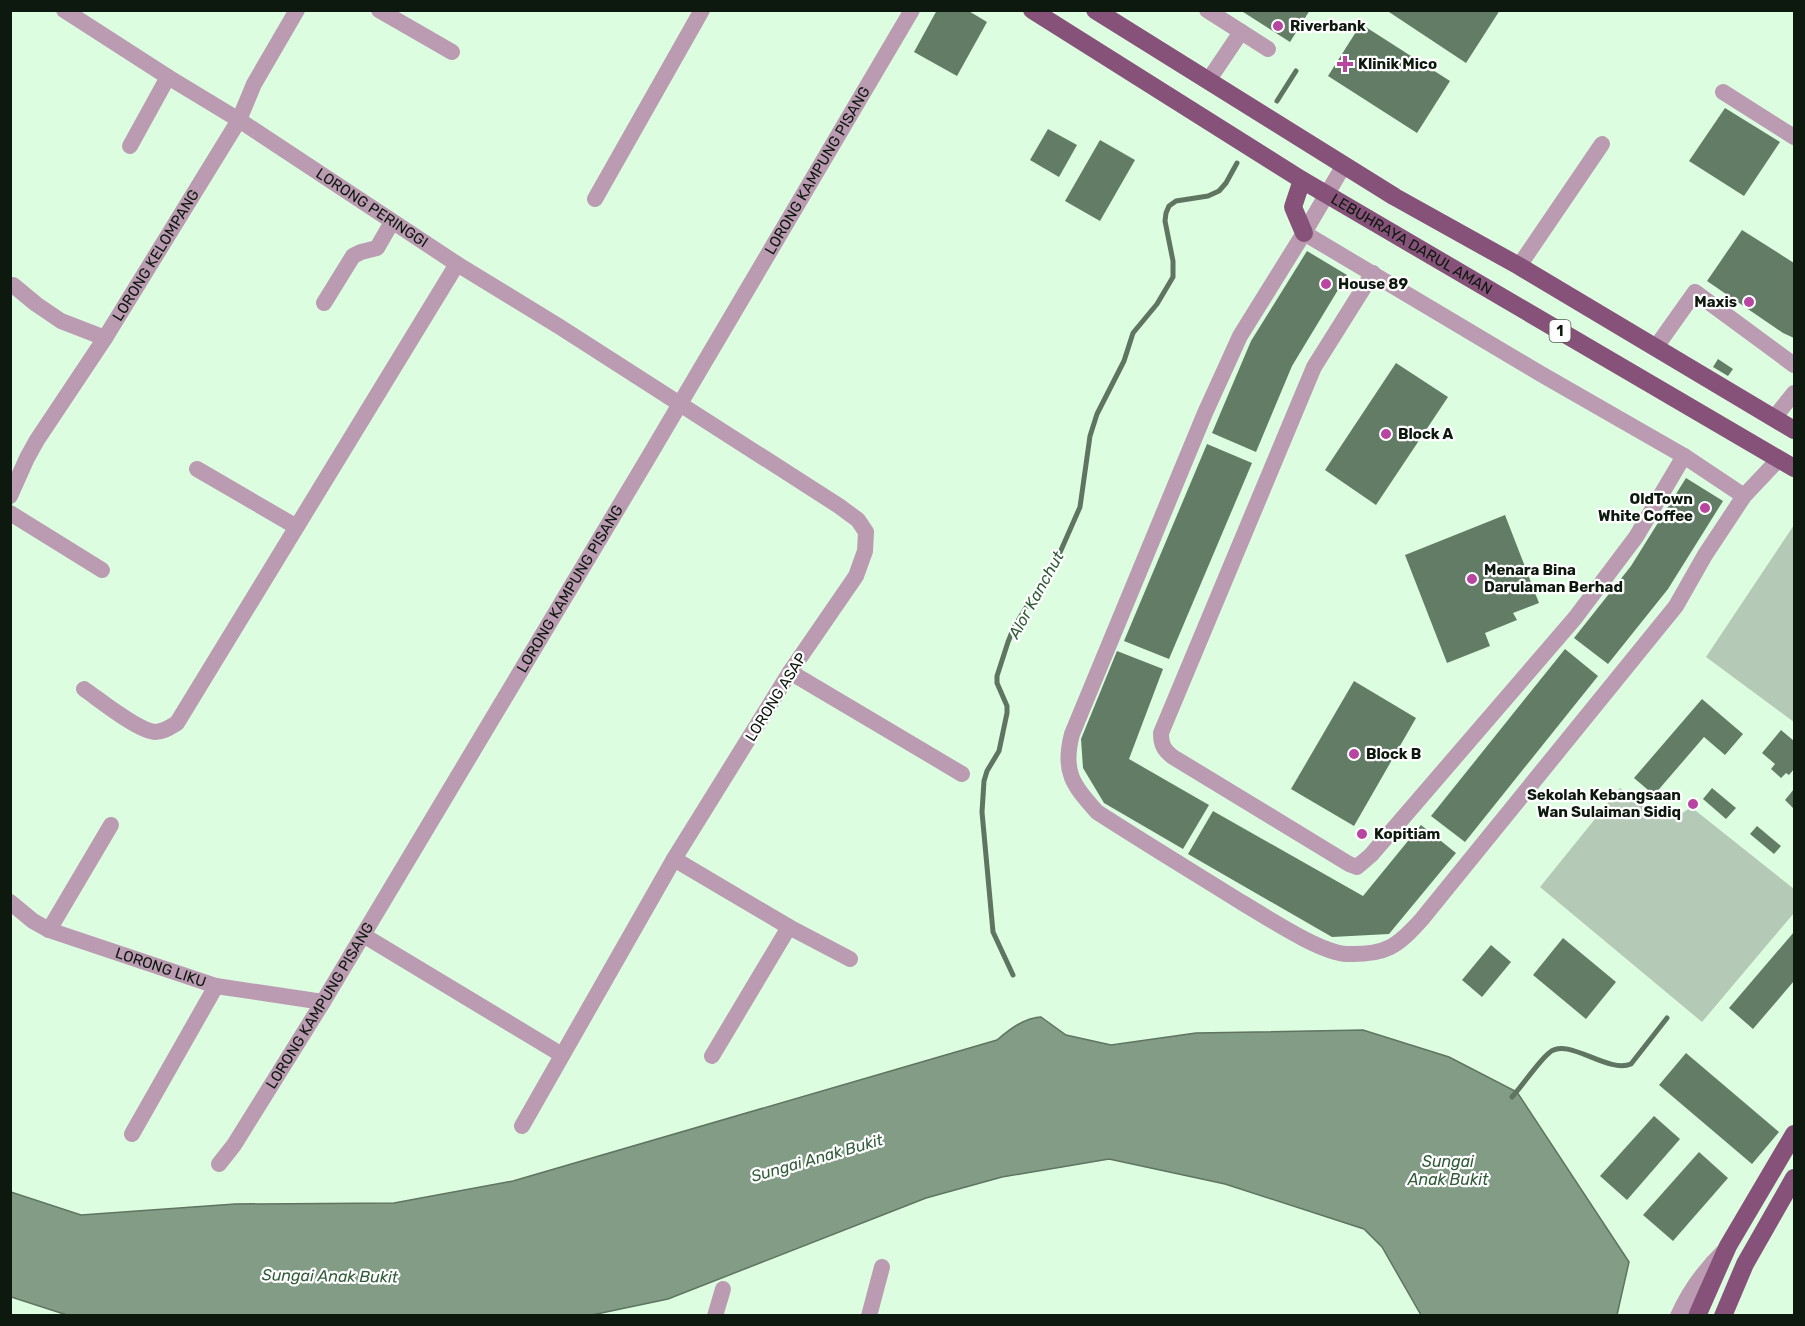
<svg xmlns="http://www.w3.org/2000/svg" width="1805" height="1326" font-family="Rubik,sans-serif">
  <rect width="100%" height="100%" fill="#ddfde1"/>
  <g fill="#b5c9b7">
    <polygon points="1794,525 1794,722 1706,657"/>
    <polygon points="1620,788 1659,814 1677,817 1691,807 1794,889 1794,913 1702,1022 1540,887"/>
  </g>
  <path fill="#829c85" stroke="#5f7461" stroke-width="1.5" d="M 1041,1017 L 1066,1035 L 1111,1045 L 1196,1033 L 1363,1030 L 1449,1057 L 1517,1092 L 1629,1262 L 1617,1315 L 1421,1315 L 1382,1247 L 1364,1229 L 1225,1184 L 1109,1159 L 1002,1177 L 926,1198 L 668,1299 L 592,1315 L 70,1316 L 11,1297 L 11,1192 L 81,1215 L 235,1204 L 394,1203 L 513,1181 L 997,1040 C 1010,1029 1024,1018 1041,1017 Z"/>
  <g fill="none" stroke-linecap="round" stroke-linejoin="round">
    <g stroke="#5f7461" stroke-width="5">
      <polyline points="1277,101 1296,71"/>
      <polyline points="1013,975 993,932 982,812 984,781 987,771 999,751 1007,713 1007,706 997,683 997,676 1008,642 1014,627 1058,557 1080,507 1090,436 1097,414 1124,361 1133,333 1157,304 1173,277 1173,261 1165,221 1166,213 1169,206 1176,201 1208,196 1219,191 1226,183 1237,163"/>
      <path d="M 1512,1097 C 1523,1085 1538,1062 1549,1053 C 1568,1036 1607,1074 1631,1064 L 1667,1018"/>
    </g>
  </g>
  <g fill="#637c66">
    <polygon points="937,10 967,10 987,22 957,76 914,52"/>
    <polygon points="1240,10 1310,10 1290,42"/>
    <polygon points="1386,10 1500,10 1466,63"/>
    <polygon points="1361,24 1450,81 1417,133 1328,76"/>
    <polygon points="1725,108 1780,142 1744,196 1689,161"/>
    <polygon points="1048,129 1077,145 1059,177 1030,160"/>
    <polygon points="1100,140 1135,160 1100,221 1065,201"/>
    <polygon points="1742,230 1794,263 1794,338 1783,333 1707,281"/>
    <polygon points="1307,251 1347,275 1292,366 1256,452 1212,433 1251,341"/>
    <polygon points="1718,359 1733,369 1728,376 1713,367"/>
    <polygon points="1396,363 1448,397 1376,505 1325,470"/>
    <polygon points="1207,444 1252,463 1169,659 1124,641"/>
    <polygon points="1686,478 1723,501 1668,589 1608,664 1574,638 1631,566"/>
    <polygon points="1505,515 1539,603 1513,613 1517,620 1485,633 1490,646 1447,663 1405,555"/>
    <polygon points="1565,649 1598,676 1465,842 1431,816"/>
    <polygon points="1117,651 1163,669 1129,759 1209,805 1183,849 1104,803 1083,768 1081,739"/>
    <polygon points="1354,681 1416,718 1354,826 1291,789"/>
    <polygon points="1702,699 1743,734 1725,755 1704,737 1654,795 1634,778"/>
    <polygon points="1781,730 1794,741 1794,769 1789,775 1786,773 1781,778 1771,769 1775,764 1762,753"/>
    <polygon points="1712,788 1736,808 1726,819 1703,799"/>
    <polygon points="1794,789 1794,809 1785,800"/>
    <polygon points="1213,811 1363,896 1421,825 1456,853 1389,934 1332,937 1188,854"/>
    <polygon points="1757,826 1781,846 1774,854 1750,834"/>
    <polygon points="1794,932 1794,981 1753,1029 1729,1008"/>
    <polygon points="1563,938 1616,982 1586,1019 1533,975"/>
    <polygon points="1491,945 1511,962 1482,997 1462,980"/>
    <polygon points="1686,1053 1779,1132 1752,1164 1659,1085"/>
    <polygon points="1654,1116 1680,1139 1627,1200 1600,1176"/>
    <polygon points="1699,1152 1728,1178 1673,1241 1643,1215"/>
  </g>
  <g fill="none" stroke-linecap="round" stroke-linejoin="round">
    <g stroke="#ba9bb1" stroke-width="16">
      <path id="s1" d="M 64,10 L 168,77 L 239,120 L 457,264 L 560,327 L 839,506 L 858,520 L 866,532 L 865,551 L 856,576 L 790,672 L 674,859 L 522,1126"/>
      <polyline points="379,10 452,52"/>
      <polyline points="1207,10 1268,49"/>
      <polyline points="1208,81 1241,32"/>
      <polyline points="1723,92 1794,137"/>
      <polyline points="130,146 168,77"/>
      <path d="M 1344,165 L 1304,233 L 1240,336 L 1205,413 L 1072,734 C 1062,772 1073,785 1097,812 C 1145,843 1193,872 1241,902 C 1265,916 1320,953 1347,954 C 1386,955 1397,947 1422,919 L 1676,606 L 1705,555 L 1744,496 L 1779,459"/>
      <polyline points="595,199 702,10"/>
      <polyline points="1304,233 1541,374 1684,456 1744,496"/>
      <polyline points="1519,266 1602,144"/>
      <path d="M 1373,273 L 1314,367 L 1161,733 C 1161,745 1164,750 1173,757 L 1349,864 L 1357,867 L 1371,855 L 1575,618 L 1636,537 L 1684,456"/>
      <polyline points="13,285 36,304 61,321 105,338"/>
      <polyline points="324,303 353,256 361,252 377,248 392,222"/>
      <polyline points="1656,347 1695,292 1794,365"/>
      <polyline points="1774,418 1794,393"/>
      <polyline points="197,469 295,526"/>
      <path id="s2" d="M 10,496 L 27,458 L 37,440 L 105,338 L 239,120 L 254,84 L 297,10"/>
      <polyline points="10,513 102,570"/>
      <polyline points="790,672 962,774"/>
      <path d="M 84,689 C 100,700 138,731 155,732 C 164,732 170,727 177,723 L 457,264"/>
      <polyline points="674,859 789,927 850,959"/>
      <path id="s3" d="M 10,902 L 33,921 L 49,930 L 216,986 L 323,1002"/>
      <polyline points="49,930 111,825"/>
      <polyline points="363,935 562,1055"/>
      <polyline points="712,1056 789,927"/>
      <polyline points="132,1134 216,986"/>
      <path id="s4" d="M 219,1164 L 234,1145 L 323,1002 L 648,458 L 912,10"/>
      <polyline points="715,1316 723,1289"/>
      <polyline points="869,1316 882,1267"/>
      <path d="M 1678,1316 C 1690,1289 1705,1269 1726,1249"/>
    </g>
    <g stroke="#87527a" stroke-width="18">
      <path id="s5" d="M 1032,10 L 1302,180 L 1794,468"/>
      <polyline points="1095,10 1395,197 1519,266 1794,430"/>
      <polyline points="1302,180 1293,207 1304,233"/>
      <polyline points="1697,1316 1728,1246 1794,1134"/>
      <polyline points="1723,1316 1745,1264 1794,1178"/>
    </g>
  </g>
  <g fill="#b845a0" stroke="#fff" stroke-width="2">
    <circle cx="1278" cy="26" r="6"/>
    <path d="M1342 55h6v6h6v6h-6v6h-6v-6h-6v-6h6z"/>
    <circle cx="1326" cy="284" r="6"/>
    <circle cx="1749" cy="302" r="6"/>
    <circle cx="1386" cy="434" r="6"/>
    <circle cx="1705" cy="508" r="6"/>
    <circle cx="1472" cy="579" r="6"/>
    <circle cx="1354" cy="754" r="6"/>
    <circle cx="1693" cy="804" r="6"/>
    <circle cx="1362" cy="834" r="6"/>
  </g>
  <g text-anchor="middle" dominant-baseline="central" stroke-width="4.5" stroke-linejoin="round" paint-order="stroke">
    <rect fill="#fff" stroke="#565d56" stroke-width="1.5" x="1549.5" y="320" width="21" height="22" rx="4.5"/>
    <g font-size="14" font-weight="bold" fill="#0d180e">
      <text x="1560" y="331">1</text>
    </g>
    <g font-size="15" font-weight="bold" fill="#0d180e" stroke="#fff" text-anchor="start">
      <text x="1290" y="26">Riverbank</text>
      <text x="1358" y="64">Klinik Mico</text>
      <text x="1338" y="284">House 89</text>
      <text x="1737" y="302" text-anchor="end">Maxis</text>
      <text x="1398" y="434">Block A</text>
      <text x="1693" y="499" text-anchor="end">OldTown<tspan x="1693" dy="17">White Coffee</tspan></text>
      <text x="1484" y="570">Menara Bina<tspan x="1484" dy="17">Darulaman Berhad</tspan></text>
      <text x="1366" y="754">Block B</text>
      <text x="1681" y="795" text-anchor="end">Sekolah Kebangsaan<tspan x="1681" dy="17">Wan Sulaiman Sidiq</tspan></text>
      <text x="1374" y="834">Kopitiam</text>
    </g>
    <g font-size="15" fill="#0d180e" stroke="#fff">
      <text stroke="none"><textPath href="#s4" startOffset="1160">LORONG KAMPUNG PISANG</textPath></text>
      <text stroke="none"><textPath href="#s1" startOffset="366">LORONG PERINGGI</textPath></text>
      <text stroke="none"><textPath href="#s5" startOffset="446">LEBUHRAYA DARUL AMAN</textPath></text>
      <text stroke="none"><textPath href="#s2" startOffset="282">LORONG KELOMPANG</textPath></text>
      <text stroke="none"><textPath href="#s4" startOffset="674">LORONG KAMPUNG PISANG</textPath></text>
      <text transform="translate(776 697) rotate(-58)">LORONG ASAP</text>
      <text stroke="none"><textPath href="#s3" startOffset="166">LORONG LIKU</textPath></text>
      <text stroke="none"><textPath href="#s4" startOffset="188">LORONG KAMPUNG PISANG</textPath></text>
    </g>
    <g font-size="16" font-style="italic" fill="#315c38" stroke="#fff">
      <text transform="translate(1036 595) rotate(-61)">Alor Kanchut</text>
      <text transform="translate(817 1158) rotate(-16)">Sungai Anak Bukit</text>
      <text x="1448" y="1161">Sungai<tspan x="1448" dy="18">Anak Bukit</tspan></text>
      <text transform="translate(330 1276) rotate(1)">Sungai Anak Bukit</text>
    </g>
  </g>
  <rect width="1805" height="1326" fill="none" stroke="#0d180e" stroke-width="24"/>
</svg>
